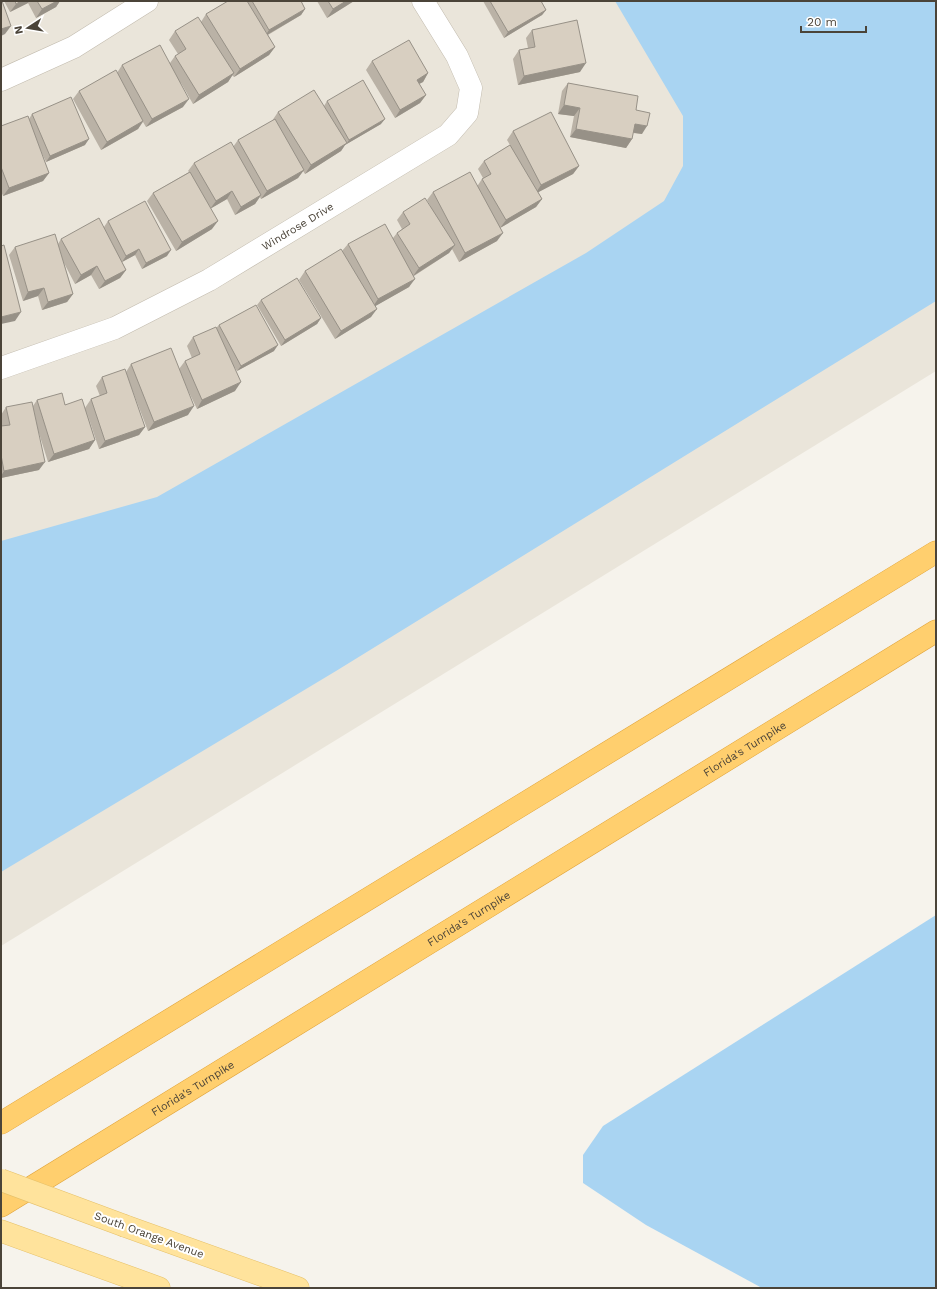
<svg xmlns="http://www.w3.org/2000/svg" width="937" height="1289" font-family="'Work Sans',sans-serif">
  <rect width="100%" height="100%" fill="#f6f3ec"/>
  <polygon fill="#eae5da" points="1,1 936,1 936,371 1,946"/>
  <g fill="#a9d4f2">
    <polygon points="615,1 936,1 936,301 336,671 1,872 1,541 157,497 586,253 664,201 683,166 683,116"/>
    <polygon points="936,915 936,1288 762,1288 646,1225 583,1183 583,1155 603,1126"/>
  </g>
  <g fill="none" stroke-linecap="round" stroke-linejoin="round">
    <g stroke="#c2bbae" stroke-width="23">
      <g id="minor">
        <polyline points="1,80 74,47 147,1"/>
        <path id="s1" d="M 1,368 L 115,328 L 209,280 L 448,135 L 467,113 L 471,88 L 457,56 L 423,1"/>
      </g>
    </g>
    <g stroke="#e6c16a" stroke-width="23">
      <g id="primary">
        <polyline points="125,1226 298,1288"/>
        <polyline points="1,1231 159,1288"/>
      </g>
    </g>
    <g stroke="#e0a43c" stroke-width="23">
      <g id="motorway">
        <polyline points="1,1123 936,552"/>
        <path id="s2" d="M 1,1206 L 936,631"/>
      </g>
    </g>
    <use href="#minor" stroke="#fff" stroke-width="22"/>
    <use href="#primary" stroke="#ffe39c" stroke-width="22"/>
    <use href="#motorway" stroke="#ffcf6e" stroke-width="22"/>
    <g stroke="#e6c16a" stroke-width="23" stroke-linecap="butt">
      <polyline id="primary-bridge" points="1,1180 125,1226"/>
    </g>
    <use href="#primary-bridge" stroke="#ffe39c" stroke-width="22"/>
  </g>
  <g fill="#bab2a6">
    <polygon points="4,1 60,1 56,7 36,18 28,3 10,12"/>
    <polygon points="228,1 301,1 305,9 301,15 268,35 275,47 269,55 234,77 232,75 228,82 193,104 181,83 183,107 146,127 143,122 138,129 101,150 73,99 79,91 117,73 122,65 170,63 175,56 178,54 169,40 175,31 201,22 206,14"/>
    <polygon points="317,1 354,1 327,18"/>
    <polygon points="483,1 541,1 546,10 542,15 504,38"/>
    <polygon points="532,30 580,72 518,85 513,59 519,50 528,48 526,38"/>
    <polygon points="372,61 428,73 423,82 419,84 426,95 420,103 395,118 366,70"/>
    <polygon points="568,83 636,110 642,134 633,133 632,139 626,148 570,137 574,116 558,114 562,91"/>
    <polygon points="327,101 381,124 345,145 341,151 305,174 303,171 298,178 261,199 260,197 255,204 235,215 227,199 211,208 212,229 176,251 147,201 153,193 189,172 188,171 194,163 233,147 238,140 272,121 278,112 324,106"/>
    <polygon points="32,114 85,145 46,162 40,149 49,173 43,181 3,196 1,191 1,126 29,119"/>
    <polygon points="513,131 579,166 573,174 538,192 542,199 536,207 500,228 497,241 459,262 452,249 449,253 414,276 409,287 375,306 371,317 335,339 299,280 305,271 342,251 348,244 393,238 397,233 402,229 397,220 403,212 431,207 427,200 433,192 478,185 482,179 483,178 478,169 484,161 510,145 507,140"/>
    <polygon points="108,221 167,256 142,269 135,255 122,262 126,270 120,278 99,289 91,275 75,284 64,263 73,294 67,302 42,310 38,296 23,301 9,255 15,247 58,244 61,239 104,227"/>
    <polygon points="261,300 321,318 317,324 281,346 257,305"/>
    <polygon points="219,325 274,351 237,371 233,365 235,391 197,409 185,384 188,415 148,431 130,384 145,427 139,435 99,449 86,410 95,440 89,449 48,462 38,430 39,470 1,478 1,426 2,426 1,420 1,415 6,407 33,406 37,400 85,408 91,399 100,396 96,386 102,377 126,372 131,364 179,369 185,361 192,358 187,346 193,337 216,328"/>
  </g>
  <g fill="#979187">
    <polygon points="21,1 29,1 28,3 10,12 16,4"/>
    <polygon points="57,1 60,1 56,7 36,18 42,9"/>
    <polygon points="346,1 354,1 327,18 333,9"/>
    <polygon points="305,9 301,15 265,36 269,30"/>
    <polygon points="546,10 542,15 504,38 508,32"/>
    <polygon points="11,26 5,34 1,36 1,29"/>
    <polygon points="275,47 269,55 234,77 240,69"/>
    <polygon points="586,63 580,72 518,85 524,76"/>
    <polygon points="234,73 228,82 193,104 199,95"/>
    <polygon points="428,73 423,82 411,88 417,80"/>
    <polygon points="426,95 420,103 395,118 400,110"/>
    <polygon points="189,99 183,107 146,127 152,119"/>
    <polygon points="564,105 580,108 574,116 558,114"/>
    <polygon points="385,119 381,124 345,145 341,151 305,174 311,165 347,143 349,140"/>
    <polygon points="143,121 138,129 101,150 107,142"/>
    <polygon points="635,124 647,126 642,134 629,132"/>
    <polygon points="576,129 632,139 626,148 570,137"/>
    <polygon points="89,139 85,145 46,162 50,156"/>
    <polygon points="579,166 573,174 535,194 541,185"/>
    <polygon points="304,170 298,178 261,199 267,191"/>
    <polygon points="49,173 43,181 3,196 9,188"/>
    <polygon points="232,191 227,199 210,209 216,201"/>
    <polygon points="261,195 255,204 235,215 241,207"/>
    <polygon points="542,199 536,207 500,228 506,220"/>
    <polygon points="218,221 212,229 176,251 182,242"/>
    <polygon points="503,233 497,241 459,262 465,253"/>
    <polygon points="455,245 449,253 413,276 419,268"/>
    <polygon points="139,249 135,255 122,262 126,256"/>
    <polygon points="171,250 167,256 142,269 146,263"/>
    <polygon points="97,266 91,275 75,284 81,275"/>
    <polygon points="126,270 120,278 99,289 105,281"/>
    <polygon points="415,279 409,287 372,308 378,299"/>
    <polygon points="44,288 38,296 23,301 28,292"/>
    <polygon points="73,294 67,302 42,310 48,302"/>
    <polygon points="377,309 371,317 335,339 341,331"/>
    <polygon points="21,312 15,321 1,324 1,317"/>
    <polygon points="321,318 317,324 281,346 285,340"/>
    <polygon points="278,345 274,351 237,371 241,366"/>
    <polygon points="241,382 235,391 197,409 202,400"/>
    <polygon points="194,406 188,415 148,431 154,422"/>
    <polygon points="145,427 139,435 99,449 105,441"/>
    <polygon points="95,440 89,449 48,462 54,454"/>
    <polygon points="45,462 39,470 1,478 1,476 4,471"/>
  </g>
  <g fill="#d8cfc1" stroke="#979187">
    <polygon points="1,1 2,1 11,26 1,29"/>
    <polygon points="15,1 21,1 16,4"/>
    <polygon points="37,1 57,1 42,9"/>
    <polygon points="228,1 247,1 275,47 240,69 206,14"/>
    <polygon points="252,1 301,1 305,9 269,30"/>
    <polygon points="328,1 346,1 333,9"/>
    <polygon points="490,1 541,1 546,10 508,32"/>
    <polygon points="198,17 234,73 199,95 175,56 186,49 175,31"/>
    <polygon points="577,20 586,63 524,76 519,50 535,47 532,30"/>
    <polygon points="409,40 428,73 417,80 426,95 400,110 372,61"/>
    <polygon points="160,45 189,99 152,119 122,65"/>
    <polygon points="116,70 143,121 107,142 79,91"/>
    <polygon points="363,80 385,119 349,140 327,101"/>
    <polygon points="568,83 638,96 636,110 650,113 647,126 635,124 632,139 576,129 580,108 564,105"/>
    <polygon points="314,90 347,143 311,165 278,112"/>
    <polygon points="71,97 89,139 50,156 32,114"/>
    <polygon points="551,112 579,166 541,185 513,131"/>
    <polygon points="28,116 49,173 9,188 1,167 1,126"/>
    <polygon points="275,119 304,170 267,191 238,140"/>
    <polygon points="231,142 261,195 241,207 232,191 216,201 194,163"/>
    <polygon points="510,145 542,199 506,220 482,179 491,174 484,161"/>
    <polygon points="190,172 218,221 182,242 153,193"/>
    <polygon points="470,172 503,233 465,253 433,192"/>
    <polygon points="425,198 455,245 419,268 397,233 410,224 403,212"/>
    <polygon points="145,201 171,250 146,263 139,249 126,256 108,221"/>
    <polygon points="99,218 126,270 105,281 97,266 81,275 61,239"/>
    <polygon points="385,224 415,279 378,299 348,244"/>
    <polygon points="55,234 73,294 48,302 44,288 28,292 15,247"/>
    <polygon points="4,245 21,312 1,317 1,246"/>
    <polygon points="341,249 377,309 341,331 305,271"/>
    <polygon points="297,278 321,318 285,340 261,300"/>
    <polygon points="256,305 278,345 241,366 219,325"/>
    <polygon points="216,327 241,382 202,400 185,361 200,354 193,337"/>
    <polygon points="171,348 194,406 154,422 131,364"/>
    <polygon points="125,369 145,427 105,441 91,399 107,393 102,377"/>
    <polygon points="62,393 65,405 82,399 95,440 54,454 37,400"/>
    <polygon points="32,402 45,462 4,471 1,455 1,426 10,425 6,407"/>
  </g>
  <g text-anchor="middle" dominant-baseline="central" stroke-width="4" stroke-linejoin="round" paint-order="stroke">
    <g font-size="11" fill="#4b4439" stroke="#fff">
      <text stroke="none"><textPath href="#s1" startOffset="330">Windrose Drive</textPath></text>
      <text stroke="none"><textPath href="#s2" startOffset="873">Florida's Turnpike</textPath></text>
      <text stroke="none"><textPath href="#s2" startOffset="549">Florida's Turnpike</textPath></text>
      <text stroke="none"><textPath href="#s2" startOffset="225">Florida's Turnpike</textPath></text>
      <text transform="translate(149 1235) rotate(20)">South Orange Avenue</text>
    </g>
  </g>
  <rect width="937" height="1289" fill="none" stroke="#4b4439" stroke-width="4"/>
  <g transform="translate(28 28) rotate(258)" stroke="#ffffff" stroke-width="3" paint-order="stroke">
  <path d="M0-3L7 15L0 10L-7 15Z" fill="#4b4439"/>
  <text y="-6" font-size="11" font-weight="bold" text-anchor="middle" fill="#4b4439">N</text>
  </g>
  <path d="M801 26v6h65v-6" fill="none" stroke="#4b4439" stroke-width="2"/>
  <text x="807" y="26" font-size="12" fill="#4b4439" stroke="#ffffff" stroke-width="3" paint-order="stroke">20 m</text>
</svg>
